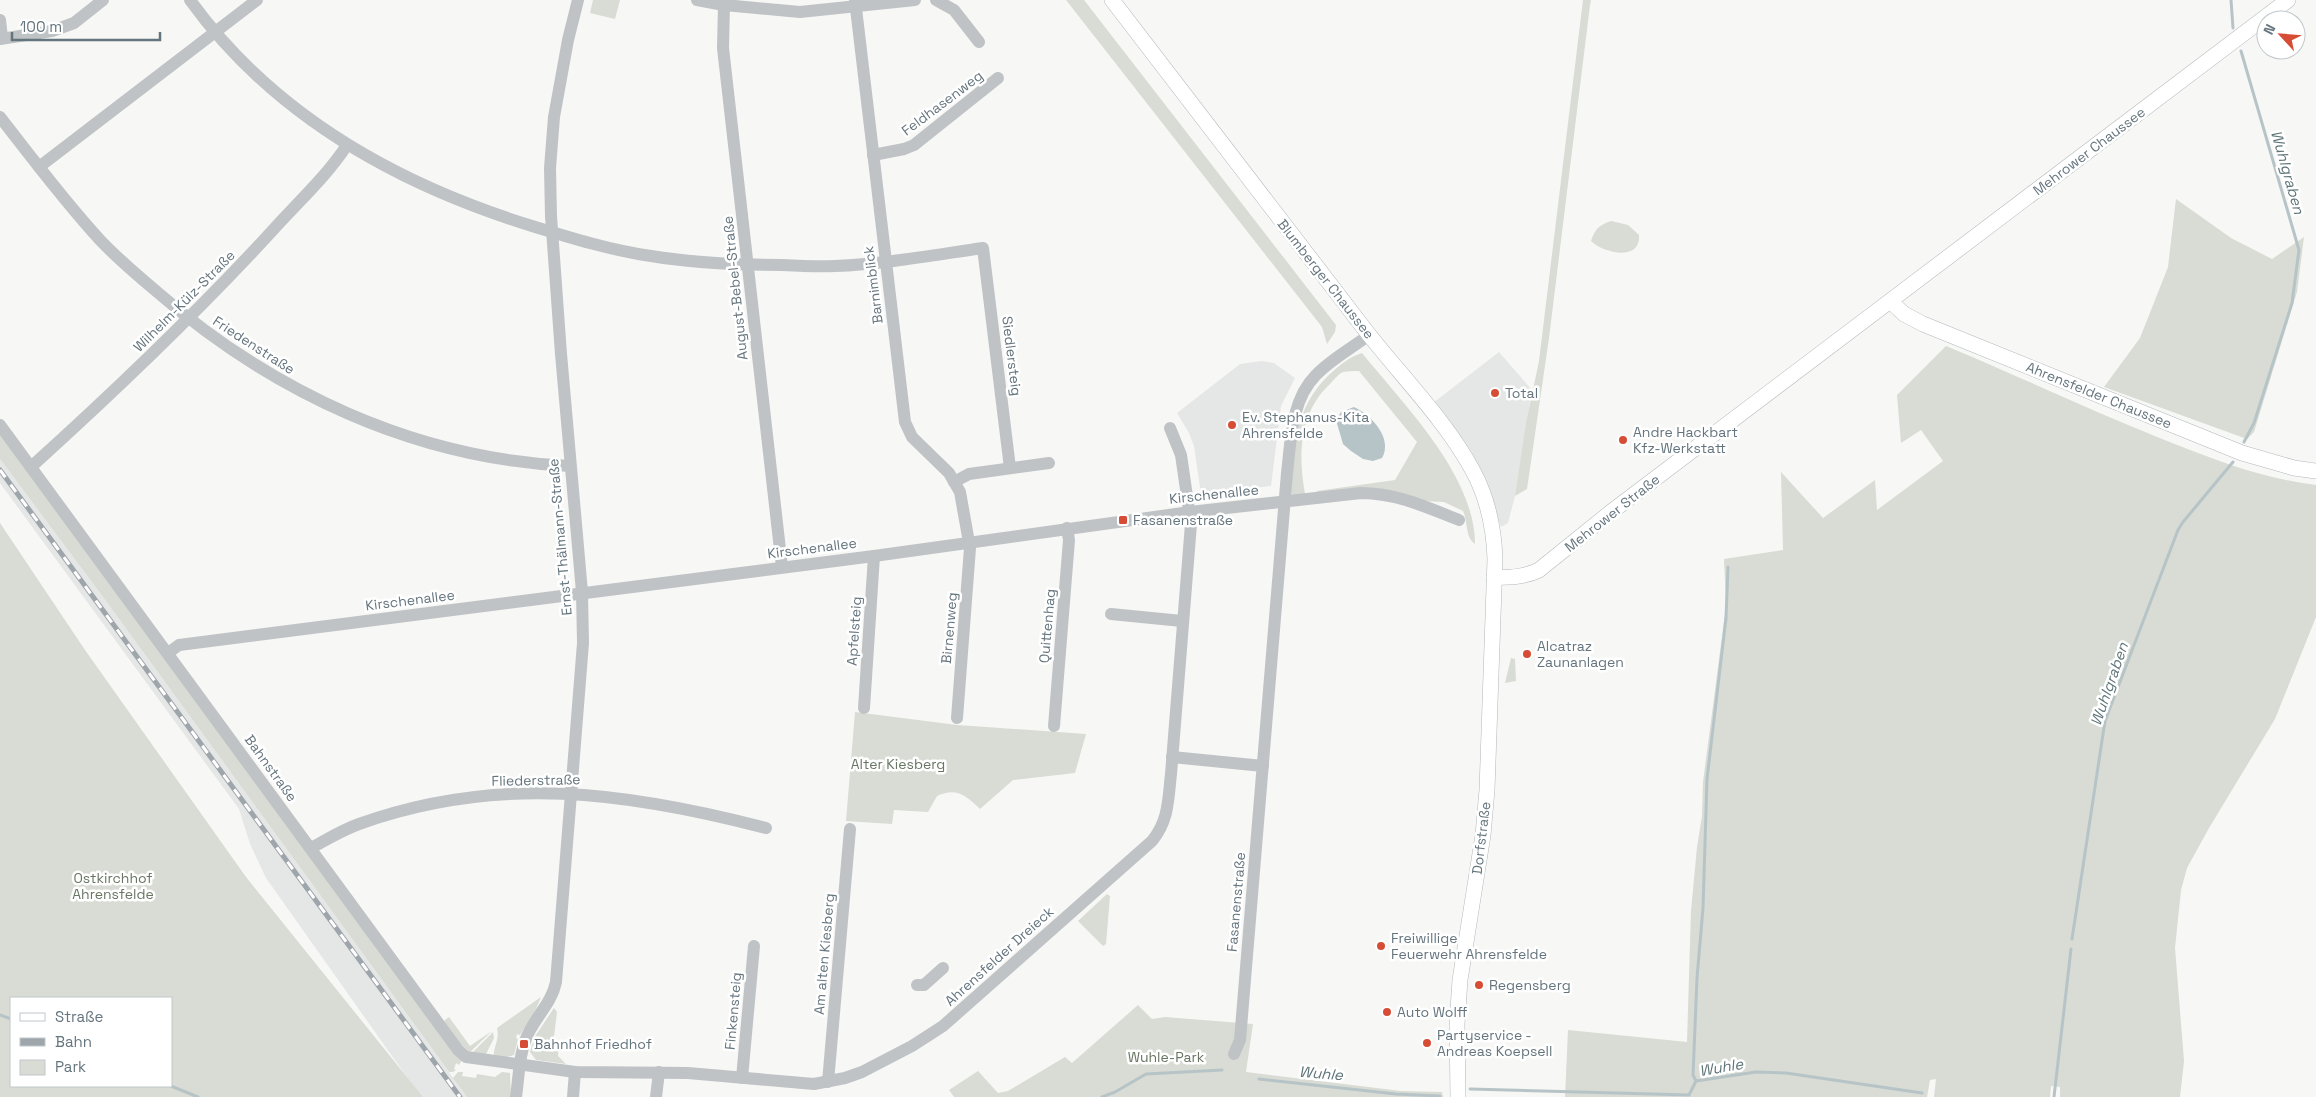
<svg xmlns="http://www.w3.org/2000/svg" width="2316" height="1097" font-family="'Space Grotesk',sans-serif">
  <rect width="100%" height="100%" fill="#f7f7f5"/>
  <g fill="#e5e7e6">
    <polygon points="1499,352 1532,390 1515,496 1508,523 1501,527 1488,494 1433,403"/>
    <polygon points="1262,361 1274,363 1295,378 1281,406 1271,486 1201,494 1194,446 1189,433 1177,413 1240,364"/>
    <polygon points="0,459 106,601 467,1097 421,1097 266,878 250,844 239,809 0,483"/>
  </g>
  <g fill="#d8dcd4" fill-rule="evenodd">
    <polygon points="593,0 620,0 615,19 590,13"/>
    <polygon points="1066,0 1084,0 1336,325 1335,332 1327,344 1322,327"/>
    <polygon points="1583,0 1591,0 1590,5 1549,338 1527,489 1515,496 1526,423 1539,361"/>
    <polygon points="2176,199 2231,238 2272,259 2304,237 2297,292 2254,432 2247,439 2104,387 2140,338 2168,267"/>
    <path d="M 1611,221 L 1628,225 L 1639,235 C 1641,262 1603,253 1591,241 C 1595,229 1599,225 1611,221 Z"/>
    <path d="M 1946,346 C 2020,377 2092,411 2167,441 C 2215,460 2264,479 2316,485 L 2316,617 L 2275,719 L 2209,828 L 2187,868 L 2181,890 L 2175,948 L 2184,1061 L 2180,1097 L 2060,1097 L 2060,1087 L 2051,1086 L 2050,1097 L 1934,1097 L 1936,1079 L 1930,1080 L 1927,1097 L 1565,1097 L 1568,1030 L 1687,1042 L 1691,911 L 1697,847 L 1702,816 L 1703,782 L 1726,606 L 1724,559 L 1783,550 L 1781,472 L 1823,518 L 1875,480 L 1877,510 L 1943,461 L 1921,430 L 1901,443 L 1897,395 Z"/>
    <path d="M 1362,353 C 1403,404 1475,475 1475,544 C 1465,537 1468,522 1463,511 L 1444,502 L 1317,496 L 1317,491 L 1395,480 L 1417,442 L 1359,371 C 1354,371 1348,371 1343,372 C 1338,374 1333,381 1329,385 C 1299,413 1298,456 1305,494 L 1297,497 L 1291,494 C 1295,447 1293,409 1330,374 C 1340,365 1349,357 1362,353 Z"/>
    <polygon points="0,431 462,1060 459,1065 456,1063 454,1069 456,1070 453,1072 449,1072 106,601 0,459"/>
    <path d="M 0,523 L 85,650 L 246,877 L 423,1097 L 0,1097 ZM 11,998 L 171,998 L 171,1086 L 11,1086 Z"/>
    <polygon points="1511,658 1515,659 1516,681 1505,683"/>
    <path d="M 855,712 L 957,725 L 1086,734 L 1075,773 L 1013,780 L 980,809 C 966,795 956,787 937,796 L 928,812 L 894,810 L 892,824 L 846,821 Z"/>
    <polygon points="1107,894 1110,896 1106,944 1103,946 1078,921"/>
    <path d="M 541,997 L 536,1009 L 520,1035 L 517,1034 L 516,1038 L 518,1039 L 514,1055 L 503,1058 L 494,1057 C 493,1047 500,1039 497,1028 Z"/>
    <polygon points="1138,1005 1152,1019 1165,1017 1253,1024 1246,1072 1401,1091 1442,1092 1443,1097 954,1097 949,1090 978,1071 998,1093 1008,1091 1065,1057 1072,1063"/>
    <polygon points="554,1008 557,1012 553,1045 557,1045 559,1041 558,1056 566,1064 536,1060 530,1052 534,1038"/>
    <polygon points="449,1017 470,1046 492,1031 470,1052 460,1044 444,1021"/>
    <polygon points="493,1032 494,1038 485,1056 472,1053"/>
    <polygon points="458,1072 463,1072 462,1076 476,1078 477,1074 495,1077 502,1072 510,1073 511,1097 467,1097 453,1078"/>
  </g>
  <path fill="#b7c4c7" d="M 1354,407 C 1372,415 1393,439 1382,458 L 1373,461 L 1363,459 L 1351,451 L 1343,444 L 1336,420 L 1341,412 Z"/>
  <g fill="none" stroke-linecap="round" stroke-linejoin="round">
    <g stroke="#b7c4c7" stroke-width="3">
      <polyline points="2231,0 2233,28"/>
      <polyline points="2241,51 2299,250 2292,303 2254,423 2244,442"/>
      <polyline points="2072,939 2105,721 2178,530 2183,522 2233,462"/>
      <polyline points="0,1015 11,1019"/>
      <polyline points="1259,1079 1396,1094 1440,1096"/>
      <polyline points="1696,1081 1693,1075 1697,978 1703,908 1707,779 1726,618 1728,567"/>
      <polyline points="171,1086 198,1097"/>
      <polyline points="1470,1089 1689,1095 1696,1081 1756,1072 1786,1073 1922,1093"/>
      <polyline points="1102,1097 1115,1092 1146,1074 1222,1070"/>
      <polyline points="2054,1097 2071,949"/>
    </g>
    <g stroke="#b2b8bb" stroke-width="16">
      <g id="major">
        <path d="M 1112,0 C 1195,109 1279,218 1363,327 C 1399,374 1445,419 1473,471 C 1487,497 1494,529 1495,559 L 1487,790 L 1483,835 L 1460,980 L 1457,1024 L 1458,1097"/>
        <polyline points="1890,301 1904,314 1923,324 2242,453 2294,468 2316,471"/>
        <path d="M 1494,577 C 1510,578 1525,577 1539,570 L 1611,512 L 2288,0"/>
      </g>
    </g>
    <g stroke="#bfc3c6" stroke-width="12">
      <path d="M 190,0 C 273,115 399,185 532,226 C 571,238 610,250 651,256 C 694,263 739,265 782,265 C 800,266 818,267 835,266 C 884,264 934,255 983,248 L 1010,468"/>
      <polyline points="697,0 724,5 800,12 915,0"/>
      <polyline points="855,0 905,422 912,437 949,473 960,492 970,548 957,718"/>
      <polyline points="936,0 954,10 979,42"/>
      <polyline points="724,5 723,48 782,567"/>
      <polyline points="0,20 2,38"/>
      <polyline points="0,39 52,31 74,23 103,0"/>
      <path d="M 0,117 C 32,158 64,201 100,240 C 117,258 137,275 156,291 C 272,392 415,459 570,466"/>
      <polyline points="873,155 904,149 914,145 998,78"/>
      <polyline points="39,167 257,0"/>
      <path d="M 0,425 L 458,1050 L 466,1057 L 575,1072 L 688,1073 L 814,1084 L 845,1078 L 862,1072 L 912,1046 L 943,1026 L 1152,841 C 1169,820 1168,800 1171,774 L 1191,524 L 1181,455 L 1170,428"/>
      <path d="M 31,467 C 115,391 196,314 272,231 C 297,203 327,176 347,145"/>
      <polyline points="954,482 969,474 1049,463"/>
      <polyline points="1111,614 1182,621"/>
      <path d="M 168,653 L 179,645 L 874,556 L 1190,512 L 1361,493 C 1396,493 1426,507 1459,520"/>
      <polyline points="864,708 874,556"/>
      <polyline points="1054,726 1069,540 1067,528"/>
      <polyline points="1172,757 1263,766"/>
      <path d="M 311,848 C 326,840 342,830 359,824 C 498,774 627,792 766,828"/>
      <polyline points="917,985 924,985 943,968"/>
      <path d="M 1234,1054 L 1240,1040 L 1287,473 C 1291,440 1291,400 1316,375 C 1331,359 1352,348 1369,335"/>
      <polyline points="742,1078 754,946"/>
      <polyline points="828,1082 850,829"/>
      <path d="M 516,1097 C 519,1076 519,1051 529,1032 C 538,1014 552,1002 556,982 L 583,643 L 582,592 L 561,354 L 551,216 L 550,168 L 554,117 L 568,40 L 578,0"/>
      <polyline points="573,1097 575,1072"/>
      <polyline points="656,1097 659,1072"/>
    </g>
    <use href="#major" stroke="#fff" stroke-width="15"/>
    <g stroke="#9fa6ab" stroke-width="5">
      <polyline id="rail" points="0,470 460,1097"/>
    </g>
    <use href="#rail" stroke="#fff" stroke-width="3" stroke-dasharray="9" stroke-linecap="butt"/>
  </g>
  <g fill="#d74c35" stroke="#fff" stroke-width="2">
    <circle cx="1495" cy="393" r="5"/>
    <circle cx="1232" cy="425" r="5"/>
    <circle cx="1623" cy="440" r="5"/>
    <rect x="1118" y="515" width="10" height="10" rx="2.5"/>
    <circle cx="1527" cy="654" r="5"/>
    <circle cx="1381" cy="946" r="5"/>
    <circle cx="1479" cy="985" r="5"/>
    <circle cx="1387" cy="1012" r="5"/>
    <circle cx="1427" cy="1043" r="5"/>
    <rect x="519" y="1039" width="10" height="10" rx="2.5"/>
  </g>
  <g text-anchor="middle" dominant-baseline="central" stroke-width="5" stroke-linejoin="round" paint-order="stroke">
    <g font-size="14" fill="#65757e" stroke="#fff">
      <text transform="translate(942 103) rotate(-37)">Feldhasenweg</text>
      <text transform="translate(2089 151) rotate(-37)">Mehrower Chaussee</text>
      <text transform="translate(1326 279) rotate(52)">Blumberger Chaussee</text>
      <text transform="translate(873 285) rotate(-97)">Barnimblick</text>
      <text transform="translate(735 288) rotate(-96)">August-Bebel-Straße</text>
      <text transform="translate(184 301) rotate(-45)">Wilhelm-Külz-Straße</text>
      <text transform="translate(254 345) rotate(33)">Friedenstraße</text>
      <text transform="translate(1012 356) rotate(83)">Siedlersteig</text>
      <text transform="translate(2099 395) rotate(22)">Ahrensfelder Chaussee</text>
      <text transform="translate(1214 494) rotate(-6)">Kirschenallee</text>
      <text transform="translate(1612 513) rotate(-38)">Mehrower Straße</text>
      <text transform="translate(560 537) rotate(-95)">Ernst-Thälmann-Straße</text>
      <text transform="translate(812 548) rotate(-7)">Kirschenallee</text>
      <text transform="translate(410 600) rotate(-7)">Kirschenallee</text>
      <text transform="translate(1047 626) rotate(-85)">Quittenhag</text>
      <text transform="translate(949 628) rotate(-85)">Birnenweg</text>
      <text transform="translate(854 631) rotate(-86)">Apfelsteig</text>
      <text transform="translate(271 768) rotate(54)">Bahnstraße</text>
      <text transform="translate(536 780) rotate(-1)">Fliederstraße</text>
      <text transform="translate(1481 838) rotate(-83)">Dorfstraße</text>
      <text transform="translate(1236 902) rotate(-85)">Fasanenstraße</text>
      <text transform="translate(824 954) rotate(-85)">Am alten Kiesberg</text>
      <text transform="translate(999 956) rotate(-42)">Ahrensfelder Dreieck</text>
      <text transform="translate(733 1011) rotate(-85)">Finkensteig</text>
    </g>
    <g font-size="14" fill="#65757e" stroke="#fff" text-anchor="start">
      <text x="1505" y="393">Total</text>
      <text x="1242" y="417">Ev. Stephanus-Kita<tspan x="1242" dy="16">Ahrensfelde</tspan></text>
      <text x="1633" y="432">Andre Hackbart<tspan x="1633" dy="16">Kfz-Werkstatt</tspan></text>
      <text x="1133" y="520">Fasanenstraße</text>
      <text x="1537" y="646">Alcatraz<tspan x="1537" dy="16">Zaunanlagen</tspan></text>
      <text x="1391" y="938">Freiwillige<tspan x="1391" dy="16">Feuerwehr Ahrensfelde</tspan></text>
      <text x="1489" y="985">Regensberg</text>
      <text x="1397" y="1012">Auto Wolff</text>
      <text x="1437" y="1035">Partyservice -<tspan x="1437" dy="16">Andreas Koepsell</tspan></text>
      <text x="534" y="1044">Bahnhof Friedhof</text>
    </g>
    <g font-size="14" fill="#687663" stroke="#fff">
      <text x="898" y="764">Alter Kiesberg</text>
      <text x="113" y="878">Ostkirchhof<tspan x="113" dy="16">Ahrensfelde</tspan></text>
      <text x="1166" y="1057">Wuhle-Park</text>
    </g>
    <g font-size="15" font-style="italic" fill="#5f7478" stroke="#fff">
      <text transform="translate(2288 172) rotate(74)">Wuhlgraben</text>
      <text transform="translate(2109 684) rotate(-71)">Wuhlgraben</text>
      <text transform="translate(1721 1067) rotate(-10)">Wuhle</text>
      <text transform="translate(1321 1073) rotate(5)">Wuhle</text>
    </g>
  </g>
  <rect x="10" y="997" width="162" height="90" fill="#ffffff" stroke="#c1c8cb"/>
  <rect x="20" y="1013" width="25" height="8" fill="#ffffff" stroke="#c1c8cb"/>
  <text x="55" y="1022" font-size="15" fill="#65757e">Straße</text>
  <rect x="20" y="1038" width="25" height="8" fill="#9fa6ab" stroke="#c1c8cb"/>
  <text x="55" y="1047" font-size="15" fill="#65757e">Bahn</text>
  <rect x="20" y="1060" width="25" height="15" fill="#d8dcd4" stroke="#c1c8cb"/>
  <text x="55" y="1072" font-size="15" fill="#65757e">Park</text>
  <g transform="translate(2281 35) rotate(296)"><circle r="24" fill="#ffffff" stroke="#c1c8cb"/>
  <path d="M0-4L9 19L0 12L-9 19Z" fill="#d74c35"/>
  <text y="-8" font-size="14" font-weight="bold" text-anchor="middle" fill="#65757e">N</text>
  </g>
  <path d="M12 32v8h148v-8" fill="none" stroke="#65757e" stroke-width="2.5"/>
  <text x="20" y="32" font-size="15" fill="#65757e" stroke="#ffffff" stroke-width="4" paint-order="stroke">100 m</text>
</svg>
